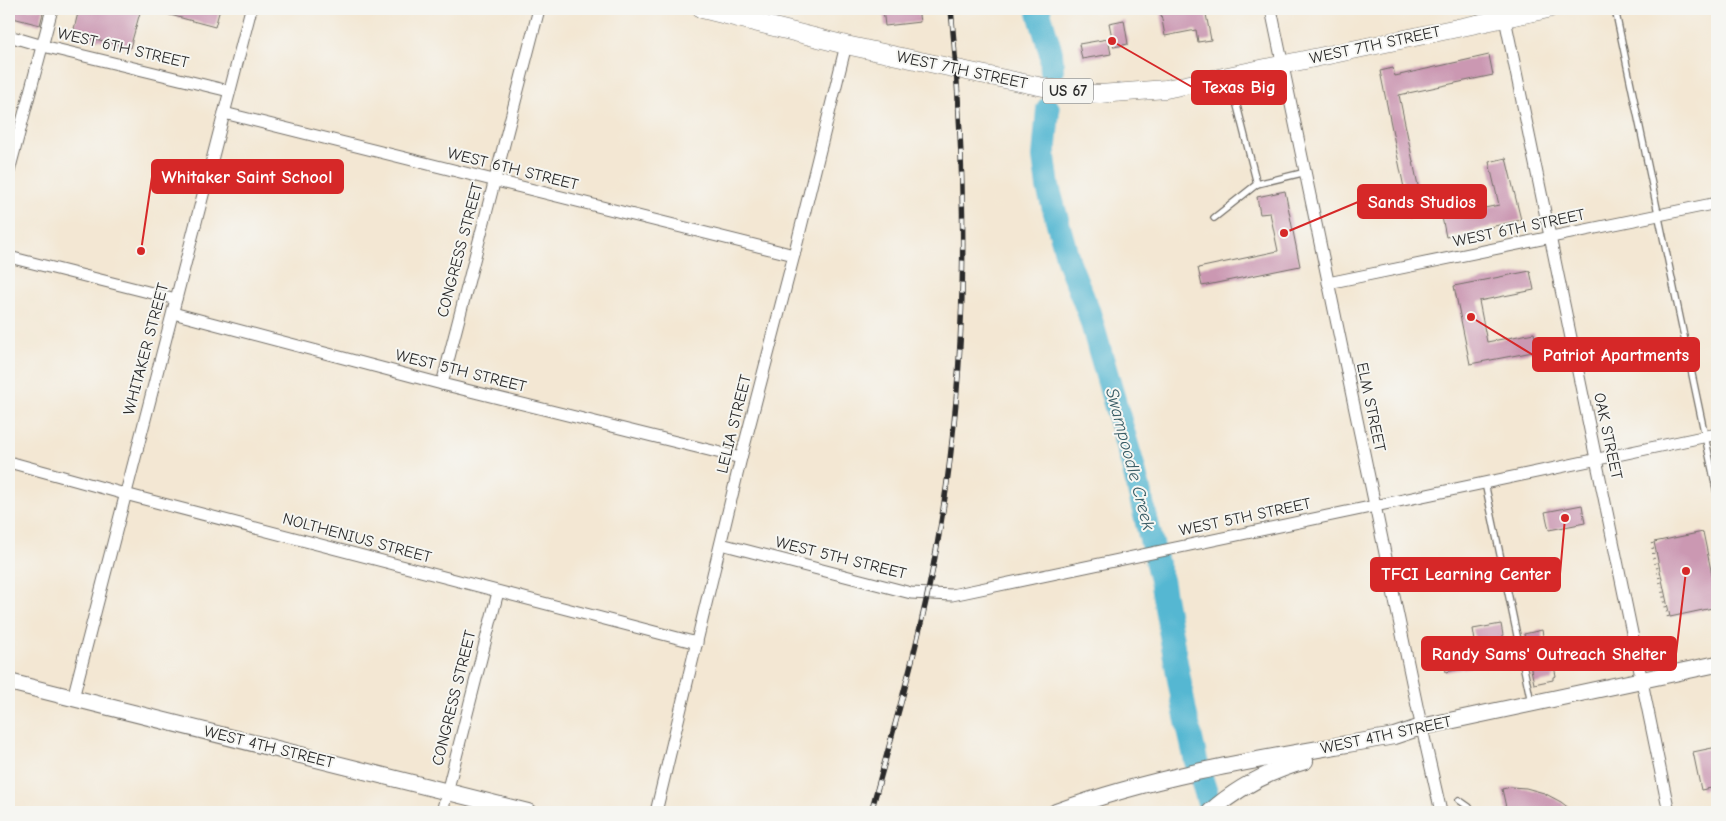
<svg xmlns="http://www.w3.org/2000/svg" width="1726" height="821" font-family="'Comic Neue',sans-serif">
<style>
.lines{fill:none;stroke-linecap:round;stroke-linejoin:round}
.river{stroke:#54b7d2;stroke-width:24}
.building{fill:#cb98b2}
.service-casing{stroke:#716d66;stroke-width:8}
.minor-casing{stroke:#716d66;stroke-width:13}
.secondary-casing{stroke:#716d66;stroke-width:18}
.primary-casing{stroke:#716d66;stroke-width:19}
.path{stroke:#716d66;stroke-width:2.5;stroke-dasharray:1 4;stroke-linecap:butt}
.service{stroke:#fff;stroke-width:5.5}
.minor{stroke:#fff;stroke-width:11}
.secondary{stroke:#fff;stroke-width:16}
.primary{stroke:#fff;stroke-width:18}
.rail-casing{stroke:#2b2b2b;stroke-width:5.5}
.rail{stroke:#f6f6f2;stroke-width:4;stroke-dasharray:11;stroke-linecap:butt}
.labels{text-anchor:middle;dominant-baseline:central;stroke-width:4;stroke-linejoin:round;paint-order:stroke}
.shield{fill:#f6f6f2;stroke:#686867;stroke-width:1}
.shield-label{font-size:15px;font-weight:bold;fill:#2b2b2b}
.street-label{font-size:16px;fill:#2b2b2b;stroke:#f6f6f2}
.water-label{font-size:18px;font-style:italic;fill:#395c65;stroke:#f6f6f2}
.leader{fill:none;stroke:#d62828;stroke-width:2}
.callout-dot{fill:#d62828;stroke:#f6f6f2;stroke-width:2}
.callout{fill:#d62828;stroke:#d62828;stroke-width:2}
.callout-label{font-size:18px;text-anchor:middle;font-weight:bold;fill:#fff}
</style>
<rect width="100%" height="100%" fill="#f6f6f2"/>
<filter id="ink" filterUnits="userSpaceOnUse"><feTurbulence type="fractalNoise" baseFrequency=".02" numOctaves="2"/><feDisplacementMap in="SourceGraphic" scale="10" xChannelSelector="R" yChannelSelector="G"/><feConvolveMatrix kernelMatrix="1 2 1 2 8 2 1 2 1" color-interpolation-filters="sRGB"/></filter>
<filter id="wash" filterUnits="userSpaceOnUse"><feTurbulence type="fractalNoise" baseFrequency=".0096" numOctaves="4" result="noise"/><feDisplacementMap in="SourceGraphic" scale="20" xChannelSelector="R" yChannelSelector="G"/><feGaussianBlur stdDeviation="1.12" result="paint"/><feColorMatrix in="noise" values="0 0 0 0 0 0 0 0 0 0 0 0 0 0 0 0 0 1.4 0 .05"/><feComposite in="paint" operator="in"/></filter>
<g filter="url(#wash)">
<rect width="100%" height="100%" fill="#f3e7d3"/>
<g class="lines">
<g class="river">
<path d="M 1038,9 L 1051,53 L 1052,71"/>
<path d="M 1048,109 L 1044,157 L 1048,187 L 1069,263 L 1089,313 L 1133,466 L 1161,580 L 1185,712 L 1196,761 L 1212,812"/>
</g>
</g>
<g id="blocks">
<g class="building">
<path d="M 9,9 L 44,9 L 40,25 L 9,17 Z"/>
<path d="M 79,9 L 141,9 L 130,48 L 73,33 Z"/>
<path d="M 160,9 L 220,9 L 215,27 L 159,12 Z"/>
<path d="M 883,9 L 918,9 L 920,22 L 885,26 Z"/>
<path d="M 1160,9 L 1205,9 L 1211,40 L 1198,42 L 1196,30 L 1165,36 Z"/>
<path d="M 1124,20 L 1128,44 L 1114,47 L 1109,23 Z"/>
<path d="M 1108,39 L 1111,54 L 1082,59 L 1079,44 Z"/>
<path d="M 1489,55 L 1493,75 L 1399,95 L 1424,214 L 1410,217 L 1380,71 L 1393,68 L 1395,76 Z"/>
<path d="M 1506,158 L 1521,220 L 1446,237 L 1442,217 L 1499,205 L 1489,162 Z"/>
<path d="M 1285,191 L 1300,266 L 1202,286 L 1198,268 L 1278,251 L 1270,213 L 1260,214 L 1257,197 Z"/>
<path d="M 1530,271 L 1534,290 L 1479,301 L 1487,342 L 1534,333 L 1538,351 L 1470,364 L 1454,286 Z"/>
<path d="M 1582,505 L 1585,523 L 1549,530 L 1545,512 Z"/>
<path d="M 1703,532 L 1717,599 L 1717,607 L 1670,617 L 1654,542 Z"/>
<path d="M 1501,624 L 1507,658 L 1495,660 L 1496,662 L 1446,672 L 1441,648 L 1475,641 L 1473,629 Z"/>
<path d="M 1542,630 L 1546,652 L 1551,651 L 1556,676 L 1553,677 L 1553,680 L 1534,684 L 1524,634 Z"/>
<path d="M 1717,747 L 1717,787 L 1701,790 L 1693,752 Z"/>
<path d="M 1511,787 L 1526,788 L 1544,793 L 1561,802 L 1574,812 L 1507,812 L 1502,789 Z"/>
</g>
</g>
</g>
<g filter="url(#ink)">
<use href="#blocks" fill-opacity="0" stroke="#716d66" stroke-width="1"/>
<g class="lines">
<defs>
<g id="service">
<path d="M 1615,9 L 1717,493"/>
<path d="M 1230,78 L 1257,184 L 1306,172"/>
<path d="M 1214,218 L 1257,184"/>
<path d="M 1485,483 L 1531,702"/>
<path d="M 1459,800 L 1469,807 L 1472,812"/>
</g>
<g id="minor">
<path d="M 1271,9 L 1417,706 L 1441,812"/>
<path d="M 1503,9 L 1669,812"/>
<path d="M 9,36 L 43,46 L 229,91"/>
<path d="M 224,113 L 794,255"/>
<path d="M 9,171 L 52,9"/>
<path d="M 9,257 L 176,299"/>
<path d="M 1328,283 L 1717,203"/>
<path d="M 173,313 L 442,384 L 741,458"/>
<path d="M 442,384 L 539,9"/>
<path d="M 9,462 L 125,494 L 697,643"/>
<path d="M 721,544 L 911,593 L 952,595 L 1717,434"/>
<path d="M 73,698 L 251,9"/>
<path d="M 442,812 L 498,592"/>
<path d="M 656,812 L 741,458 L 794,255 L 846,45"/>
</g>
<g id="secondary">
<path d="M 9,682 L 528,812"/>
<path d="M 1056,812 C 1164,772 1280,756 1394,736 L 1421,727 L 1717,664"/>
<path d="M 1210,812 C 1238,787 1270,771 1305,761"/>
</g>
<path id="primary" d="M 702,9 L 846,45 L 976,73 L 1048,88 L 1077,93 L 1100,94 L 1166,89 L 1548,9"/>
</defs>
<use href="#service" class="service-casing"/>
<use href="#minor" class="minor-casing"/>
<use href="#secondary" class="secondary-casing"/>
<use href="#primary" class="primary-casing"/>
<path class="path" d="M 1652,543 L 1654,560 L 1657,567 L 1668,617"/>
<use href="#service" class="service"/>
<use href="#minor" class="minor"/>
<use href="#secondary" class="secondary"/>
<use href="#primary" class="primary"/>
<defs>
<path id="rail" d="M 871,812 C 895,724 921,636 937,546 C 969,368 968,188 951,9"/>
</defs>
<use href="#rail" class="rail-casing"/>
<use href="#rail" class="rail"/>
</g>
</g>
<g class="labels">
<rect class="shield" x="1043" y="78.5" width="50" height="25" rx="4"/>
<g class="shield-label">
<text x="1068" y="91">US 67</text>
</g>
<g class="street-label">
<text transform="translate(1375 45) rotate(-12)">WEST 7TH STREET</text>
<text transform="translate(123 48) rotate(13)">WEST 6TH STREET</text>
<text transform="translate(962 70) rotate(12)">WEST 7TH STREET</text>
<text transform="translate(513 169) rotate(14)">WEST 6TH STREET</text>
<text transform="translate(1519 228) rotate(-12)">WEST 6TH STREET</text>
<text transform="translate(460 250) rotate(-75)">CONGRESS STREET</text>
<text transform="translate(146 349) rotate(-75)">WHITAKER STREET</text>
<text transform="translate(461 371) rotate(14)">WEST 5TH STREET</text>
<text transform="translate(1371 407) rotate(78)">ELM STREET</text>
<text transform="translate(734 424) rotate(-76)">LELIA STREET</text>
<text transform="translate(1608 436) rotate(78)">OAK STREET</text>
<text transform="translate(1245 517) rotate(-12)">WEST 5TH STREET</text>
<text transform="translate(357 538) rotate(15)">NOLTHENIUS STREET</text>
<text transform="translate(841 558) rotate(14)">WEST 5TH STREET</text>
<text transform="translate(454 698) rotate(-76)">CONGRESS STREET</text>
<text transform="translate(1386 735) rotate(-12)">WEST 4TH STREET</text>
<text transform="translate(269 747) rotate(14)">WEST 4TH STREET</text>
</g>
<g class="water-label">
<text transform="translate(1130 459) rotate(75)">Swampoodle Creek</text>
</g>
</g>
<path class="leader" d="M1112 41L1192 87M141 251L152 177M1284 233L1358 202M1471 317L1533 355M1565 518L1560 574M1686 571L1676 654"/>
<g class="callout-dot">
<circle cx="1112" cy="41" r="5"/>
<circle cx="141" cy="251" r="5"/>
<circle cx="1284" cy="233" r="5"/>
<circle cx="1471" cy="317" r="5"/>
<circle cx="1565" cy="518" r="5"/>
<circle cx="1686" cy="571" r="5"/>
</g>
<g class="callout">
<rect x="1192" y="71" width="94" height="33" rx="5"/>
<rect x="152" y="160" width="191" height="33" rx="5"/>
<rect x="1358" y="185" width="128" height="33" rx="5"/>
<rect x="1533" y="338" width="166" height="33" rx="5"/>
<rect x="1371" y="558" width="189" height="33" rx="5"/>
<rect x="1422" y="637" width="254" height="33" rx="5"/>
</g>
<g class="callout-label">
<text x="1239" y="93">Texas Big</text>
<text x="247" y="183">Whitaker Saint School</text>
<text x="1422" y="208">Sands Studios</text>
<text x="1616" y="361">Patriot Apartments</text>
<text x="1466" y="580">TFCI Learning Center</text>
<text x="1549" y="660">Randy Sams' Outreach Shelter</text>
</g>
<rect width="1726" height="821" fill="none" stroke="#f6f6f2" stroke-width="30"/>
</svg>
